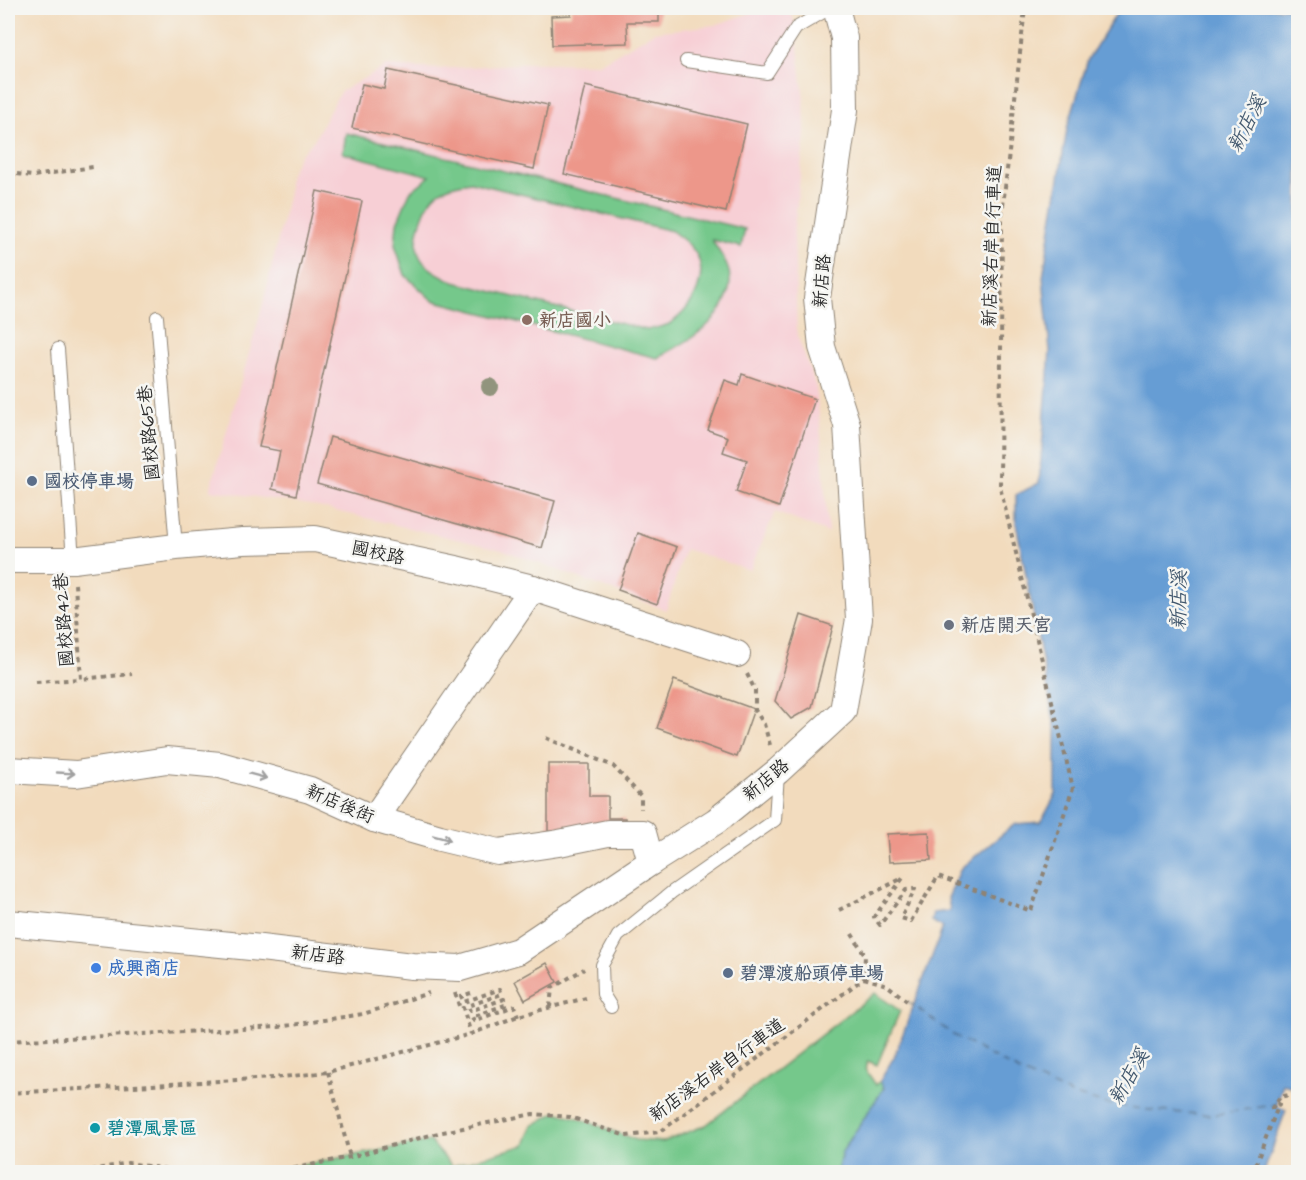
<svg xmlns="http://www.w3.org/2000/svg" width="1306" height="1180" font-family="'Architects Daughter','LXGW WenKai TC',sans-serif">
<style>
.built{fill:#f7cfd5}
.green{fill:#75c88b;stroke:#507a5b;stroke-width:1.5;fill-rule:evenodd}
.water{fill:#669dd4;stroke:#486480;stroke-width:1.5}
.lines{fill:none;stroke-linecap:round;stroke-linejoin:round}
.ferry{stroke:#43596f;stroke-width:1.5;stroke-dasharray:8 6;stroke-linecap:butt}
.building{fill:#ed978a}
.service-casing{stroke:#8e8374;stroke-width:14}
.minor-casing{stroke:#8e8374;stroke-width:28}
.path{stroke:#8e8374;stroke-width:4;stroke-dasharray:4.5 4.5;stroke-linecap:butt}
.service{stroke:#fff;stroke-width:12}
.minor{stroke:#fff;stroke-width:26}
.tree{fill:#91947d}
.oneway{stroke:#a0a0a0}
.education-dot{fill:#8d6e63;stroke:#f6f6f2;stroke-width:2}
.service-dot{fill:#5c6f8a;stroke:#f6f6f2;stroke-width:2}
.worship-dot{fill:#6b7280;stroke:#f6f6f2;stroke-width:2}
.shop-dot{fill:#3f7fe0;stroke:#f6f6f2;stroke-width:2}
.culture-dot{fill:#0f9aa8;stroke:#f6f6f2;stroke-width:2}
.labels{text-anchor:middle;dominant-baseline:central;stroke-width:5;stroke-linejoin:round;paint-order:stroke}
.street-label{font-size:18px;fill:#2b2b2b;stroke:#f6f6f2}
.education-label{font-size:18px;font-weight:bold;fill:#785e54;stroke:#f6f6f2;text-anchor:start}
.service-label{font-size:18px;font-weight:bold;fill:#4e5e75;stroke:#f6f6f2;text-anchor:start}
.worship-label{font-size:18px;font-weight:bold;fill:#5b616d;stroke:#f6f6f2;text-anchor:start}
.shop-label{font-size:18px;font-weight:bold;fill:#366cbe;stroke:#f6f6f2;text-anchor:start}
.culture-label{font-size:18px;font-weight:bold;fill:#0d838f;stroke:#f6f6f2;text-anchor:start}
.water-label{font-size:20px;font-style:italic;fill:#43596f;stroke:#f6f6f2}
</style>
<rect width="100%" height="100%" fill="#f6f6f2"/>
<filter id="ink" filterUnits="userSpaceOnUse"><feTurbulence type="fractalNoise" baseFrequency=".0167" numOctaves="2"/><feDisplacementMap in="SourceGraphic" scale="12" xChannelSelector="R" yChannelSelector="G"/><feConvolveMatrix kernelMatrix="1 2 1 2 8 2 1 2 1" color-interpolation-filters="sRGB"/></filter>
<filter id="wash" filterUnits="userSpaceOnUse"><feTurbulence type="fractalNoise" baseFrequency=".008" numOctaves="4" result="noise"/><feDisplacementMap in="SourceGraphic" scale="24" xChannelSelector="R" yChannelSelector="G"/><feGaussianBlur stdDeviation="1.35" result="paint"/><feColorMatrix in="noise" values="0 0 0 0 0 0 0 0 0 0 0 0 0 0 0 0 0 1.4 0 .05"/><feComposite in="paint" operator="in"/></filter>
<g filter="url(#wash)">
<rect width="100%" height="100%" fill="#f2dbbd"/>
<path class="built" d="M 765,8 L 791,12 L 796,28 L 804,101 L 805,134 L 794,229 L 797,335 L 816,387 L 820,424 L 828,533 L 775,512 L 750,570 L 685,549 L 666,610 L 503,550 L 310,505 L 210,490 L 263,304 L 289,192 L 289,176 L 299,156 L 314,140 L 340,92 L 386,66 L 437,69 L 536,63 L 599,64 L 654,32 L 715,25 Z"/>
<g class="green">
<path d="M 346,133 L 745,229 L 741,247 L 712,240 C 719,252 729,264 730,278 C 731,318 688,342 657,358 L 432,300 L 405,275 L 395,245 L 397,223 L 410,192 L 430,176 L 343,153 ZM 471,182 L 672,231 C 678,236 686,241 691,247 C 713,271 694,309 669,324 C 663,327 654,328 647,330 L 454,282 C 443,276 426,269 420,257 C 411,240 425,202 439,192 C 449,185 460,184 471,182 Z"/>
<path d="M 875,993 L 900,1011 L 877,1065 L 868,1061 L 865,1069 L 876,1085 L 880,1081 L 884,1088 L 842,1152 L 837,1172 L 264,1172 L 430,1141 L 452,1166 L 525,1145 L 532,1126 L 556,1112 L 578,1118 L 636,1140 L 663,1142 L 706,1125 Z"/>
<path d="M 137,1162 L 173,1163 L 203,1170 L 229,1172 L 86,1172 Z"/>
</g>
<path class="water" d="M 1120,8 L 1298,8 L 1298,964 L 1293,1087 L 1283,1084 L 1276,1106 L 1286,1110 L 1264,1172 L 837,1172 L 842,1152 L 884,1088 L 880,1081 L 895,1055 L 943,927 L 931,921 L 933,913 L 950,911 L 948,898 L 961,868 L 1015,824 L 1041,822 L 1056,794 L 1056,732 L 1016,523 L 1016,495 L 1039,483 L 1050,351 L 1043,277 L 1067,129 L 1088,59 Z"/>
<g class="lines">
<path class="ferry" d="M 907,1001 L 955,1036 L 1022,1073 L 1071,1094 L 1107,1104 L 1157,1111 L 1212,1115 L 1279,1104"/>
</g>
<g id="blocks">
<g class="building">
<path d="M 571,8 L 659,8 L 659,22 L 627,22 L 628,43 L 552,45 L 551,16 L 571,15 Z"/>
<path d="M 388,70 L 548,105 L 534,169 L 352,128 L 362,84 L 384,89 Z"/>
<path d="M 585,86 L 747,124 L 726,212 L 564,174 Z"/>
<path d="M 317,191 L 362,201 L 296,495 L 272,489 L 280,451 L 259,447 Z"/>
<path d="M 742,374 L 815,399 L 779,507 L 736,492 L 747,460 L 723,452 L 728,437 L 708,430 L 725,380 L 739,385 Z"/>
<path d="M 330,437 L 555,501 L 542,548 L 317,484 Z"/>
<path d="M 638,533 L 677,547 L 657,604 L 618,590 Z"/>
<path d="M 801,615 L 833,626 L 812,707 L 791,719 L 775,701 Z"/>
<path d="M 674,680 L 754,709 L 737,757 L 657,728 Z"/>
<path d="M 548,764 L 589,764 L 589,796 L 608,796 L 608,818 L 625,818 L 626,833 L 548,831 Z"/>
<path d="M 929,832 L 931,860 L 889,862 L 887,834 Z"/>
<path d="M 547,963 L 557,982 L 525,1000 L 515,981 Z"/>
</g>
</g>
</g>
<g filter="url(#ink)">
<use href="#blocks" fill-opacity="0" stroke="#8e8374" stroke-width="1.5"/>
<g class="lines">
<defs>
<g id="service">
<path d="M 686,61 L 767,73 L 796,28 L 830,8"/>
<path d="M 157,317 L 176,547"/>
<path d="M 58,349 L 73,560"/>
<path d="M 611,1007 L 603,994 L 602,965 L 618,936 L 672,892 L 775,820 L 778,773"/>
</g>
<g id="minor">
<path d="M 8,560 L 73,560 L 176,547 L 243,541 L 315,539 L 456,569 L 533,588 L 737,654"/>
<path d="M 8,770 L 76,774 L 167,760 L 220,765 L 310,790 L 374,819 L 440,838 L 498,852 L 559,843 L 608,833 L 643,833 L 651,862"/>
<path d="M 374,819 L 533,588"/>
<path d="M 8,923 L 261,948 L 412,966 L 460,968 L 518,951 L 651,862 L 716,821 L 778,771 L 843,711 L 859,619 L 847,425 L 822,347 L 817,298 L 845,110 L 844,38 L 836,8"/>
</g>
</defs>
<use href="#service" class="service-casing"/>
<use href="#minor" class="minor-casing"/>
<g class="path">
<path d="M 8,173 L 33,176 L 93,167"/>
<path d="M 75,584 L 81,679 L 132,674"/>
<path d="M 747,674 L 755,690 L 755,710 L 764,724 L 770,745"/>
<path d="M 36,682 L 81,679"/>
<path d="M 546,738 L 613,766 L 641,796 L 641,809"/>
<path d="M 839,910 L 903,878 L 874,917 L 880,925 L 906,890 L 915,889 L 901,918 L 911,921 L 938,876 L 1031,911 L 1073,788 L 1000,487 L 1002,215 L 1025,8"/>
<path d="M 864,978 L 887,985 L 907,1001"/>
<path d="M 455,993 L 460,1009 L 463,1008 L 471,1034"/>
<path d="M 471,993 L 461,996 L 464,1002 L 500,989 L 502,994 L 468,1006 L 470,1011 L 504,999 L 505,1005 L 472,1017 L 474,1021 L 514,1006 L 518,1016"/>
<path d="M 550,1007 L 552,988 L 584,969"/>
<path d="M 8,1041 L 279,1027 L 363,1014 L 429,993"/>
<path d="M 328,1072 L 350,1157"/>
<path d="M 8,1093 L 274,1078 L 328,1072 L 471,1034 L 518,1016 L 586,998"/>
<path d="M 82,1172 L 128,1163 L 186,1172"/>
<path d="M 276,1172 L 350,1157 L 438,1133 L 533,1114 L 570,1117 L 626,1136 L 660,1132 L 864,978 L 865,955 L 850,931"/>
<path d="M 1255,1172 L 1253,1171 L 1279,1104 L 1272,1108 L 1280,1097 L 1298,1093"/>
</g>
<use href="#service" class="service"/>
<use href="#minor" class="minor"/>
</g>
<circle class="tree" cx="490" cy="387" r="9"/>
<defs><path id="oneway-shaft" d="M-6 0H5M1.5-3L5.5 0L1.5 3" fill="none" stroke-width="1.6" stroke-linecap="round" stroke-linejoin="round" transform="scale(1.5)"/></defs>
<g class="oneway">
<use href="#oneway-shaft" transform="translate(66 773) rotate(3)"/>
<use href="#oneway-shaft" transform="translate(258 776) rotate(15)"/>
<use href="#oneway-shaft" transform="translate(442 838) rotate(15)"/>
</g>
</g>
<circle class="education-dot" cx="527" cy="320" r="6"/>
<g class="service-dot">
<circle cx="32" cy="481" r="6"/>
<circle cx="728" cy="973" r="6"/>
</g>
<circle class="worship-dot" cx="949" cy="625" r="6"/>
<circle class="shop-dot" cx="96" cy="968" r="6"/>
<circle class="culture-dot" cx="95" cy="1128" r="6"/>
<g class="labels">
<g class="street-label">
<text transform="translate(992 246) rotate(-88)">新店溪右岸自行車道</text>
<text transform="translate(822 281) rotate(-85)">新店路</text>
<text transform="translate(149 433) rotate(-95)">國校路65巷</text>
<text transform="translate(378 553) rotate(12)">國校路</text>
<text transform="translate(64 620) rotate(-94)">國校路42巷</text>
<text transform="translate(766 780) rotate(-40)">新店路</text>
<text transform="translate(340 804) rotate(23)">新店後街</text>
<text transform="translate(318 955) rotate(7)">新店路</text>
<text transform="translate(717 1070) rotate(-36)">新店溪右岸自行車道</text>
</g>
<g class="education-label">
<text x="539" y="320">新店國小</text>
</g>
<g class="service-label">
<text x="44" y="481">國校停車場</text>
<text x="740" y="973">碧潭渡船頭停車場</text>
</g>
<g class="worship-label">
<text x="961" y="625">新店開天宮</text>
</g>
<g class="shop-label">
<text x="108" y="968">成興商店</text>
</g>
<g class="culture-label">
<text x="107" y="1128">碧潭風景區</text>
</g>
<g class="water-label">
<text transform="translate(1247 124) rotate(-63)">新店溪</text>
<text transform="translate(1179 600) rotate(-89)">新店溪</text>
<text transform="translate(1129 1077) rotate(-60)">新店溪</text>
</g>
</g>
<rect width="1306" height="1180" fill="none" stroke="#f6f6f2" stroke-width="30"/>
</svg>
